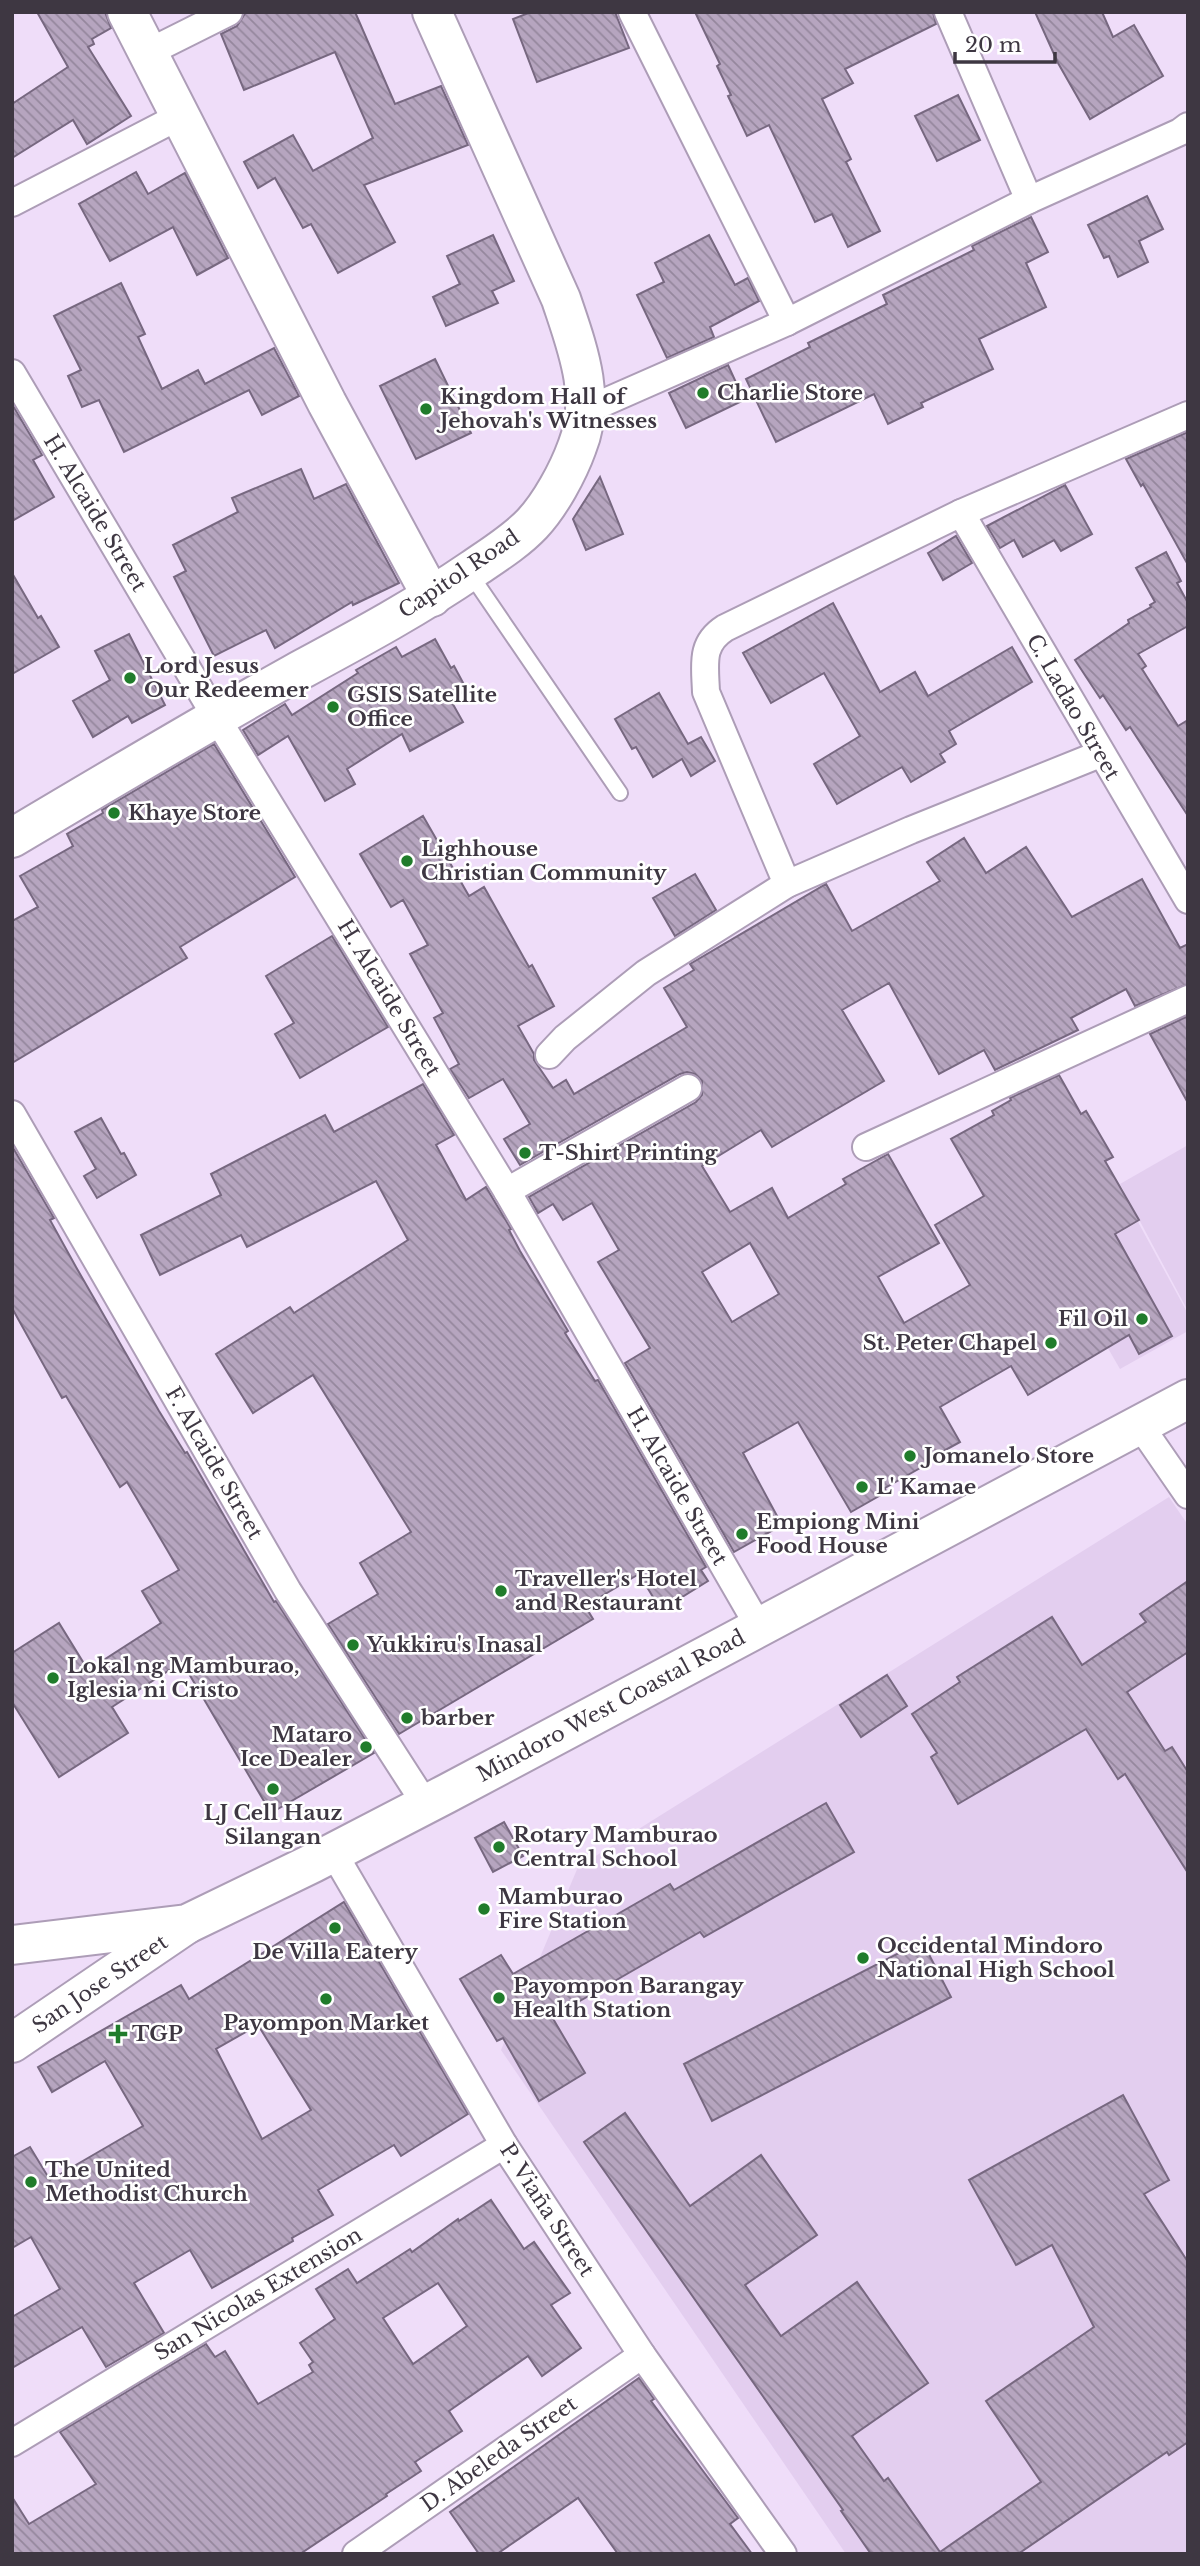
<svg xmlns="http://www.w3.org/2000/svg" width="1200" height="2566" font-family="'Libre Baskerville',serif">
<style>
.built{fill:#e3ceef}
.building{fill:url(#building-back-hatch);stroke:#776880;stroke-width:2;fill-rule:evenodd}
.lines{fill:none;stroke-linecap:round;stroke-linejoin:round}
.lane-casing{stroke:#ad9db7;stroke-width:18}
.street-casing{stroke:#ad9db7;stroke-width:30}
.secondary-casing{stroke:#ad9db7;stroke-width:42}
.primary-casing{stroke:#ad9db7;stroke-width:42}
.lane{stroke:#fff;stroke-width:14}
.street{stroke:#fff;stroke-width:26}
.secondary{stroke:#fff;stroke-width:38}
.primary{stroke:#fff;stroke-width:38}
.poi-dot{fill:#207c2b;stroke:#fff;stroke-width:2.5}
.labels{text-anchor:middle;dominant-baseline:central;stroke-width:5;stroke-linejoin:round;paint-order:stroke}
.poi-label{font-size:21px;font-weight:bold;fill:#3e3742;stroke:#fff;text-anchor:start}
.street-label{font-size:21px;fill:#3e3742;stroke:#fff}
</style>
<defs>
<pattern id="building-back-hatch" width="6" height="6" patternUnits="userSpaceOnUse" patternTransform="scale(1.75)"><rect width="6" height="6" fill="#b6a5bf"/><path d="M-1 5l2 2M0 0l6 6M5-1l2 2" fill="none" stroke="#95879d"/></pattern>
</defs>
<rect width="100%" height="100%" fill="#efddf9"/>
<g class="built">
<path d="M 1188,1145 L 1188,1311 L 1120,1184 Z"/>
<path d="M 1138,1222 L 1188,1314 L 1188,1331 L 1120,1369 L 1061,1267 Z"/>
<path d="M 1169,1497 L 1188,1525 L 1188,2554 L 846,2554 L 501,2050 L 578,1867 Z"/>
</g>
<g class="building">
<path d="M 37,12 L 105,12 L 111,28 L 92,39 L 94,44 L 88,47 L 131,116 L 87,144 L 73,120 L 12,158 L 12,104 L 68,67 Z"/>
<path d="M 355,12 L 395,104 L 441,86 L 468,145 L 364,185 L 395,242 L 338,273 L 311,224 L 303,228 L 275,178 L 258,188 L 244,162 L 293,135 L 313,171 L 373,138 L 335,52 L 244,90 L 221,34 L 237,26 L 246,12 Z"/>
<path d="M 531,12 L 615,12 L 629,48 L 537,82 L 513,19 Z"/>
<path d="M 695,12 L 933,12 L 936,24 L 845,69 L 853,83 L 822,99 L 851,159 L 846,162 L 880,231 L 848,247 L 832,214 L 815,222 L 769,125 L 747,136 L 728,96 L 731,95 L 717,66 L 720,64 Z"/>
<path d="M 1035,12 L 1102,12 L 1113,37 L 1134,25 L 1163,76 L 1090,119 L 1058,63 Z"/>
<path d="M 958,95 L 980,140 L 937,161 L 915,116 Z"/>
<path d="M 136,172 L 148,194 L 185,173 L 228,258 L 197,275 L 173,227 L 110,261 L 79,204 Z"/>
<path d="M 1147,196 L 1163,229 L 1139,241 L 1148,262 L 1118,277 L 1109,256 L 1104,258 L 1088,225 Z"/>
<path d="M 1031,217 L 1048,252 L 1026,263 L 1046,307 L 979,339 L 993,369 L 921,403 L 923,407 L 888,424 L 874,394 L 776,442 L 746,379 L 810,347 L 808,343 L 887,304 L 883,295 L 974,250 L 972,246 Z"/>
<path d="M 493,235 L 514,281 L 492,291 L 498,303 L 446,326 L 433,297 L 460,284 L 447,256 Z"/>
<path d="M 709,235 L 735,285 L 748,278 L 759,301 L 710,327 L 714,337 L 667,358 L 637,295 L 664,282 L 655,263 Z"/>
<path d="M 121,283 L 145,334 L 138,337 L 162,389 L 198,370 L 205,384 L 274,348 L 299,396 L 262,415 L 249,390 L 124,452 L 99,400 L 82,407 L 68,376 L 81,370 L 54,316 Z"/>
<path d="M 435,359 L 471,433 L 416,459 L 380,386 Z"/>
<path d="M 728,365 L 744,400 L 686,428 L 669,393 Z"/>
<path d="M 12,404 L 42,455 L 33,460 L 54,497 L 12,521 Z"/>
<path d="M 1188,432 L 1188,565 L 1143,484 L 1141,486 L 1126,459 Z"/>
<path d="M 301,469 L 314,499 L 346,484 L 399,583 L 353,605 L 352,602 L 275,648 L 266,630 L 214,656 L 174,577 L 186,571 L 173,545 L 238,512 L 232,498 Z"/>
<path d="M 600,477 L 623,534 L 586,550 L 573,519 Z"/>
<path d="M 1065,485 L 1092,534 L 1061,551 L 1054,540 L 1023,557 L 1014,540 L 1000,548 L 987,526 Z"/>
<path d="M 956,536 L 972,563 L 943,580 L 928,553 Z"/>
<path d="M 1166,552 L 1181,581 L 1177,583 L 1188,603 L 1188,626 L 1138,654 L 1146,666 L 1142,669 L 1178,726 L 1188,720 L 1188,816 L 1130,727 L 1126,730 L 1103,695 L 1100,698 L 1075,660 L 1129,623 L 1128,620 L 1151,607 L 1150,605 L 1155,602 L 1136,568 Z"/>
<path d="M 12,573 L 38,618 L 41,616 L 59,647 L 12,674 Z"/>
<path d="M 833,603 L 880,692 L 915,672 L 928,696 L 1012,647 L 1032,682 L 949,731 L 956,744 L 940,754 L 945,762 L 911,782 L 902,767 L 837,804 L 814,764 L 860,736 L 824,673 L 771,703 L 743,653 Z"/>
<path d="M 129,634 L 165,705 L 132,723 L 128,716 L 93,737 L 73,701 L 110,680 L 95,651 Z"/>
<path d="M 435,639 L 451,668 L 454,666 L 467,690 L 450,699 L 463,722 L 410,751 L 402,734 L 347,769 L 355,784 L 325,801 L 288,736 L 258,755 L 243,730 L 285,704 L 292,715 L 358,673 L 356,670 L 396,647 L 402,657 Z"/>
<path d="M 659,693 L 688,744 L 701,737 L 715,761 L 691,776 L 682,759 L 653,777 L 636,747 L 632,749 L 615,719 Z"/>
<path d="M 214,744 L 295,877 L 180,947 L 187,958 L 12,1063 L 12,921 L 38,907 L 20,876 L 73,846 L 67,834 L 103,813 L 102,810 Z"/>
<path d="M 423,816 L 469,896 L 484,887 L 529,967 L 532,965 L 554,1006 L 518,1026 L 534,1054 L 534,1060 L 553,1088 L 566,1080 L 574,1094 L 687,1027 L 664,988 L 694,970 L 690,964 L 826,884 L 852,931 L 940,881 L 927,862 L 964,838 L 986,873 L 1026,847 L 1072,917 L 1142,879 L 1180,948 L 1188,944 L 1188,984 L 1135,1006 L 1126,989 L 1071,1018 L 1078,1030 L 995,1070 L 984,1050 L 939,1074 L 889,983 L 842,1010 L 884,1081 L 772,1147 L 761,1130 L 702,1166 L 730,1212 L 772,1188 L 788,1218 L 846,1184 L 843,1179 L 888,1154 L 939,1243 L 878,1277 L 904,1323 L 970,1285 L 935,1225 L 984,1196 L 951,1139 L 994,1115 L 992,1111 L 1011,1100 L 1010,1098 L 1059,1075 L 1081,1114 L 1086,1111 L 1113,1157 L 1105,1161 L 1139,1220 L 1115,1234 L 1172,1336 L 1139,1354 L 1129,1335 L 1028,1395 L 1011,1366 L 940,1407 L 960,1442 L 927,1460 L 929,1463 L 885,1488 L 886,1492 L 851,1512 L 798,1422 L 743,1453 L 782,1525 L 734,1552 L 625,1363 L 650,1348 L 598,1262 L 619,1250 L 592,1203 L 563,1220 L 553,1204 L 538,1213 L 529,1197 L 696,1102 L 702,1095 L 702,1081 L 695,1074 L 687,1072 L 680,1074 L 520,1165 L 504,1139 L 530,1124 L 503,1079 L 469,1098 L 450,1069 L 459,1064 L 434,1018 L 443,1013 L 410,954 L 428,945 L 403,900 L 391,907 L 360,854 ZM 750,1243 L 779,1294 L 732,1322 L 702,1272 Z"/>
<path d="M 695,874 L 716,910 L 675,936 L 653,898 Z"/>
<path d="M 332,936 L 388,1027 L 300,1078 L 275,1034 L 294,1023 L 266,976 Z"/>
<path d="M 1188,1016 L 1188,1103 L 1150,1034 Z"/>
<path d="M 423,1084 L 454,1135 L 436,1145 L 466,1200 L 486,1187 L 511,1229 L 509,1230 L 520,1251 L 568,1331 L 565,1333 L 595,1381 L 598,1380 L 706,1567 L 701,1570 L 708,1581 L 661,1610 L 639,1574 L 585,1606 L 593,1619 L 399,1734 L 328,1624 L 378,1594 L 360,1563 L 411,1532 L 313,1375 L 253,1413 L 216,1354 L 290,1307 L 294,1313 L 408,1240 L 376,1181 L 247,1247 L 241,1235 L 160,1275 L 141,1235 L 221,1195 L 211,1174 L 325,1115 L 334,1132 Z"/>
<path d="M 101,1118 L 121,1154 L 124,1153 L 136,1175 L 97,1198 L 84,1176 L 96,1169 L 75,1132 Z"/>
<path d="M 12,1146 L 54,1218 L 50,1220 L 76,1267 L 159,1411 L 185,1453 L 187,1452 L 274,1602 L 276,1601 L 374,1753 L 271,1813 L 182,1662 L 112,1707 L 128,1733 L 59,1777 L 12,1702 L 12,1653 L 59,1623 L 88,1670 L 161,1623 L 142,1591 L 179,1570 L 127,1482 L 120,1487 L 66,1396 L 62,1398 L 12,1308 Z"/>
<path d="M 1188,1581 L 1188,1652 L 1127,1692 L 1165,1751 L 1172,1747 L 1188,1772 L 1188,1873 L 1125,1774 L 1118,1779 L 1086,1729 L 958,1804 L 931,1757 L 937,1753 L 912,1714 L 960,1682 L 957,1677 L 1052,1617 L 1082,1665 L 1146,1622 L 1140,1614 Z"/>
<path d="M 887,1675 L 907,1706 L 861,1737 L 840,1705 Z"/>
<path d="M 826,1803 L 854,1852 L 704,1937 L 700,1932 L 552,2017 L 585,2073 L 539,2101 L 503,2038 L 497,2041 L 460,1979 L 501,1955 L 513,1974 L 670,1884 L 674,1890 Z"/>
<path d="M 504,1822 L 523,1856 L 493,1872 L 475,1838 Z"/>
<path d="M 344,1902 L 468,2114 L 401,2156 L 394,2145 L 318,2190 L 333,2215 L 292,2238 L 293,2241 L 212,2288 L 190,2250 L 134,2283 L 164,2333 L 106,2367 L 82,2327 L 12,2368 L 12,2317 L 60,2289 L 31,2237 L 12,2248 L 12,2157 L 30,2147 L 50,2180 L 143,2126 L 105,2061 L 52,2092 L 38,2067 L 181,1985 L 189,1999 ZM 258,2025 L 311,2110 L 262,2139 L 216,2049 Z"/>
<path d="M 922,1941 L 951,1997 L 712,2121 L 684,2064 Z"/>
<path d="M 1123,2095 L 1169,2180 L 1144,2194 L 1188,2262 L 1188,2442 L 1169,2455 L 1167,2452 L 1018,2554 L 871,2554 L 841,2511 L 843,2510 L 584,2142 L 625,2113 L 690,2206 L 761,2155 L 817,2235 L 745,2285 L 781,2336 L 857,2282 L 928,2383 L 852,2436 L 884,2481 L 888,2478 L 940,2552 L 1041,2482 L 986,2401 L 1094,2327 L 1052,2245 L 1016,2265 L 969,2180 Z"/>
<path d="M 491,2200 L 524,2249 L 534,2242 L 570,2293 L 551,2305 L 581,2348 L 542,2376 L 528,2356 L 449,2411 L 462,2431 L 415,2462 L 421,2471 L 386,2494 L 387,2496 L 300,2554 L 12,2554 L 12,2497 L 29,2524 L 96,2484 L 60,2432 L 206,2344 L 215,2357 L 225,2351 L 258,2404 L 313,2372 L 309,2365 L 313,2362 L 300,2343 L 335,2319 L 316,2289 L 348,2269 L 357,2283 L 410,2249 L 412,2252 L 458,2219 L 459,2221 ZM 438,2283 L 467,2326 L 413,2364 L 383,2318 Z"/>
<path d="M 639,2378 L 654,2399 L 651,2401 L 738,2518 L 730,2524 L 752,2554 L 618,2554 L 578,2498 L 497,2554 L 479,2554 L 450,2512 Z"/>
</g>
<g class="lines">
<defs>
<path id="lane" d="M 469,572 L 620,793"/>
<g id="street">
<path d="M 632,12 L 787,322"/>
<path d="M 948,12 L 1029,200"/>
<path d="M 147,53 L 229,12"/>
<path d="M 12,203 L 180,116"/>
<path d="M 12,373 L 216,717 L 507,1191 L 759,1627"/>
<path d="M 587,410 L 787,322 L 1029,200 L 1180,132 L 1188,126"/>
<path d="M 961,513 L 1188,900"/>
<path d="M 787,884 L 706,692 C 705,664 700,644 725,628 L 961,513 L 1188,415"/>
<path d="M 549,1055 L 565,1038 L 646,973 L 787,884 L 911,830 L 1100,754"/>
<path d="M 12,1114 L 288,1591 L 426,1805"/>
<path d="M 866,1147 L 1188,999"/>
<path d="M 507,1191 L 688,1088"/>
<path d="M 1139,1424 L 1188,1495"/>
<path d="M 333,1852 L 504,2145 L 642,2355 L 783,2554"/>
<path d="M 12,2443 L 504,2145"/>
<path d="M 356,2554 L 642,2355"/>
</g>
<g id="secondary">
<path d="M 127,12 L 327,403 L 432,597"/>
<path d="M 12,838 C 106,782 200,726 295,673 C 356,640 416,608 473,569 C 492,556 516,541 532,524 C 550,505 568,472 577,447 C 597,397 577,347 561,299 L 432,12"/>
<path d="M 12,2043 L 187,1924"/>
</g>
<path id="primary" d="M 12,1945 L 187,1924 L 313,1863 L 446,1794 L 1188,1399"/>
</defs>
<use href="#lane" class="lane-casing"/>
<use href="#street" class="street-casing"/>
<use href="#secondary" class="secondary-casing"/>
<use href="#primary" class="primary-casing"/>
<use href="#lane" class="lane"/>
<use href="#street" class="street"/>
<use href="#secondary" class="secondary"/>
<use href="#primary" class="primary"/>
</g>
<g class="poi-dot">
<circle cx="703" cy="393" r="7"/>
<circle cx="426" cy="409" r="7"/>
<circle cx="130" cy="678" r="7"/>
<circle cx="333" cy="707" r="7"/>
<circle cx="114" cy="813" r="7"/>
<circle cx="407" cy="861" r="7"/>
<circle cx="525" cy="1153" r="7"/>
<circle cx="1142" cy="1319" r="7"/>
<circle cx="1051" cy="1343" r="7"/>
<circle cx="910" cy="1456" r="7"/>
<circle cx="862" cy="1487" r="7"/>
<circle cx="742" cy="1534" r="7"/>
<circle cx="501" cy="1591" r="7"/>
<circle cx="353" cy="1645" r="7"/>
<circle cx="53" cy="1678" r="7"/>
<circle cx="407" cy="1718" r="7"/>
<circle cx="366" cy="1747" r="7"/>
<circle cx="273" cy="1789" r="7"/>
<circle cx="499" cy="1847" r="7"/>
<circle cx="484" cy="1909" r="7"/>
<circle cx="335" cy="1928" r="7"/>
<circle cx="863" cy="1958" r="7"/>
<circle cx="499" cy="1998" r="7"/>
<circle cx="326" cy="1999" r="7"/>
<path d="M114.5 2023.5h7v7h7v7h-7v7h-7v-7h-7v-7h7z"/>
<circle cx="31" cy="2182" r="7"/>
</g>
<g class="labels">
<g class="poi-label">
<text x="717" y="393">Charlie Store</text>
<text x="440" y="397">Kingdom Hall of<tspan x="440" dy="24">Jehovah's Witnesses</tspan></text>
<text x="144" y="666">Lord Jesus<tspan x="144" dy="24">Our Redeemer</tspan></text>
<text x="347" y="695">GSIS Satellite<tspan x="347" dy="24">Office</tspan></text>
<text x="128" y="813">Khaye Store</text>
<text x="421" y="849">Lighhouse<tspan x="421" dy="24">Christian Community</tspan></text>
<text x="539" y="1153">T-Shirt Printing</text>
<text x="1128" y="1319" text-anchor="end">Fil Oil</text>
<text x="1037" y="1343" text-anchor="end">St. Peter Chapel</text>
<text x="924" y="1456">Jomanelo Store</text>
<text x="876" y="1487">L' Kamae</text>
<text x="756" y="1522">Empiong Mini<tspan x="756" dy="24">Food House</tspan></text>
<text x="515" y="1579">Traveller's Hotel<tspan x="515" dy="24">and Restaurant</tspan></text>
<text x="367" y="1645">Yukkiru's Inasal</text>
<text x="67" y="1666">Lokal ng Mamburao,<tspan x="67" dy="24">Iglesia ni Cristo</tspan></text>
<text x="421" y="1718">barber</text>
<text x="352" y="1735" text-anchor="end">Mataro<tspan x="352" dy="24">Ice Dealer</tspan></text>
<text x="273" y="1813" text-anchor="middle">LJ Cell Hauz<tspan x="273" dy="24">Silangan</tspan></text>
<text x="513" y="1835">Rotary Mamburao<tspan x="513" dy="24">Central School</tspan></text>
<text x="498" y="1897">Mamburao<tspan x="498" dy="24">Fire Station</tspan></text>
<text x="877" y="1946">Occidental Mindoro<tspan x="877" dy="24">National High School</tspan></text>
<text x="335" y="1952" text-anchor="middle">De Villa Eatery</text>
<text x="513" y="1986">Payompon Barangay<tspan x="513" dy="24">Health Station</tspan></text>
<text x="326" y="2023" text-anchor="middle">Payompon Market</text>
<text x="132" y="2034">TGP</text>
<text x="45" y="2170">The United<tspan x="45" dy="24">Methodist Church</tspan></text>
</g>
<g class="street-label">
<text transform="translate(95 513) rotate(59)">H. Alcaide Street</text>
<text transform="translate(459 574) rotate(-34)">Capitol Road</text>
<text transform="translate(1073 707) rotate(60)">C. Ladao Street</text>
<text transform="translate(389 998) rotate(59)">H. Alcaide Street</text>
<text transform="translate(214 1463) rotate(60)">F. Alcaide Street</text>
<text transform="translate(677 1486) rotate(60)">H. Alcaide Street</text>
<text transform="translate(611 1706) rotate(-28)">Mindoro West Coastal Road</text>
<text transform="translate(100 1984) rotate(-34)">San Jose Street</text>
<text transform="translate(547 2210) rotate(57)">P. Viaña Street</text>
<text transform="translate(258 2294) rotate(-31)">San Nicolas Extension</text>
<text transform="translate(499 2454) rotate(-35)">D. Abeleda Street</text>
</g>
</g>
<rect width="1200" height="2566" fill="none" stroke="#3e3742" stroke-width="28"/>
<path d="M955 52v10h100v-10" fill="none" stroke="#3e3742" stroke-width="3.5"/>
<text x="965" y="52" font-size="21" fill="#3e3742" stroke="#ffffff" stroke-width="5" paint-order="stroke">20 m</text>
</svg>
